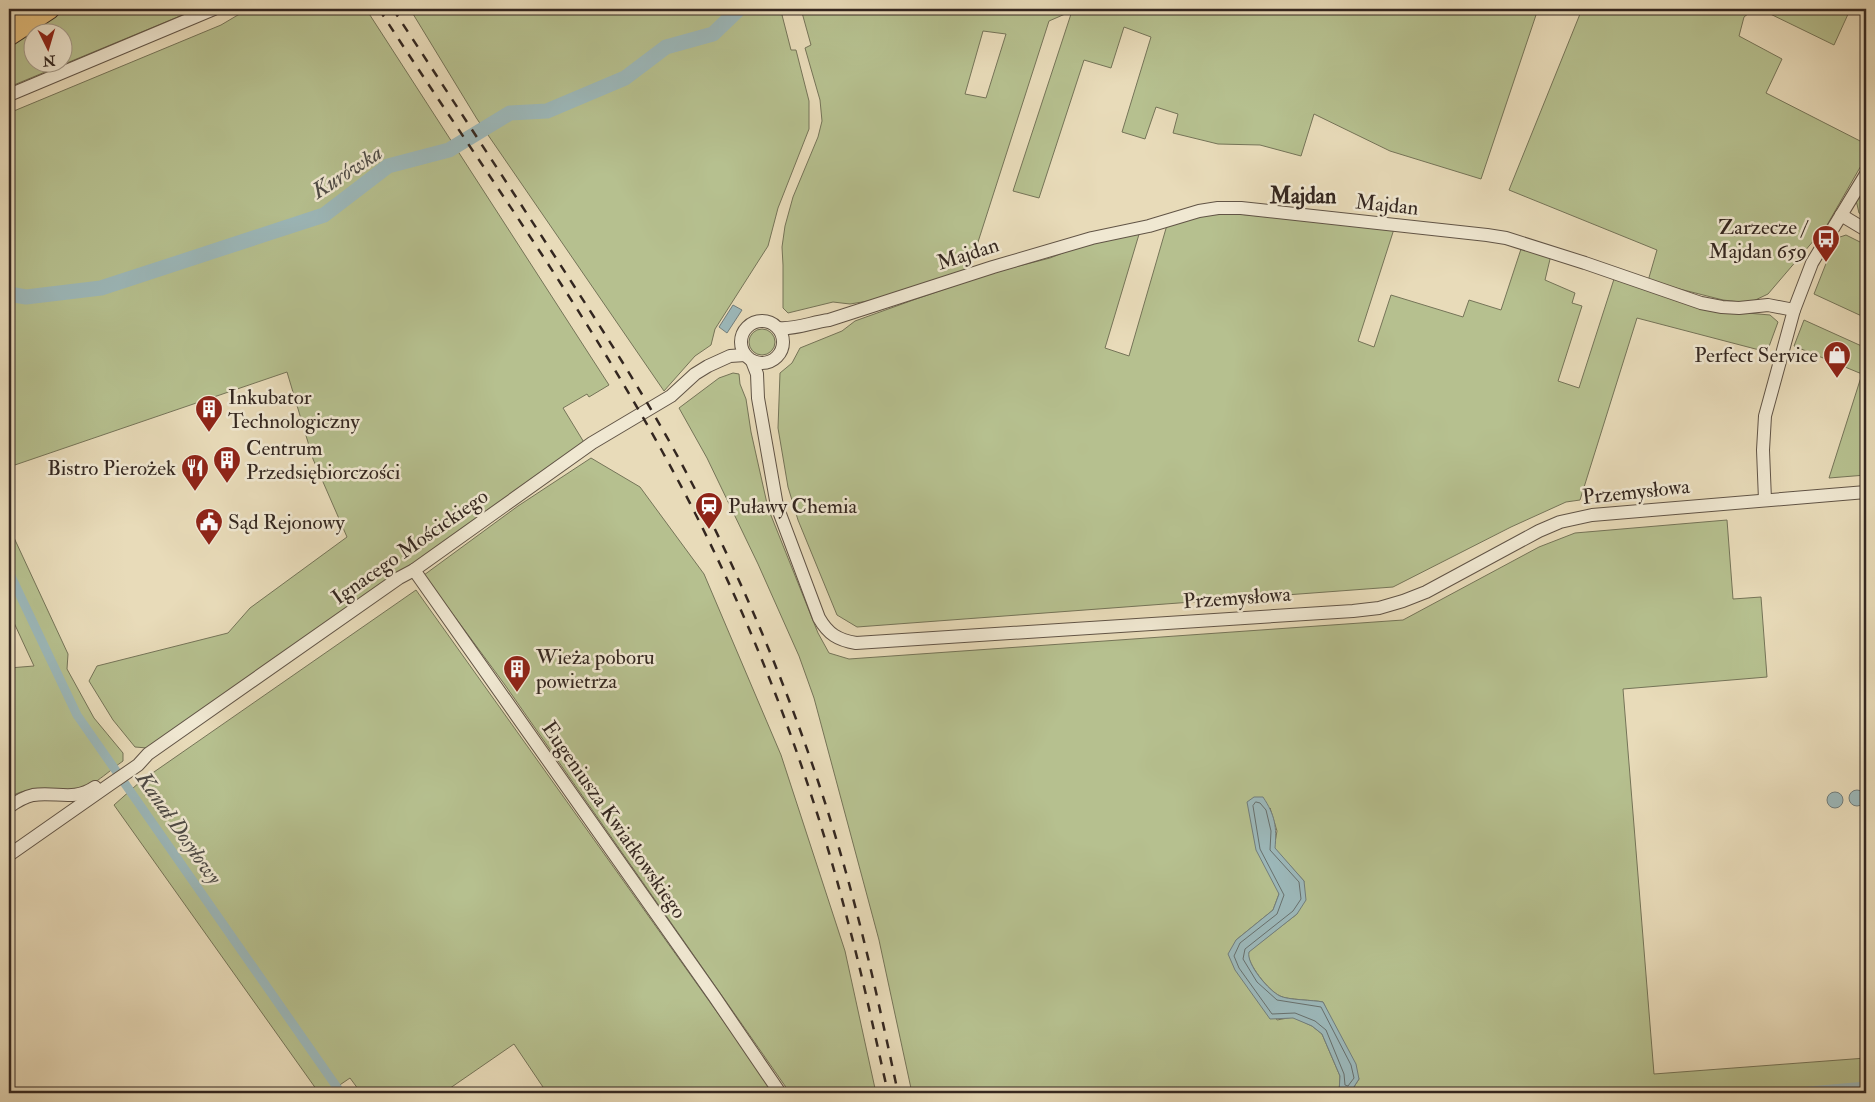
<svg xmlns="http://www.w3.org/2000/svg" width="1875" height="1102" font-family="'IM FELL Double Pica',serif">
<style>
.green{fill:#b6c08f;stroke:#757458;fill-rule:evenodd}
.water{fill:#9cb8ba;stroke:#727e7c}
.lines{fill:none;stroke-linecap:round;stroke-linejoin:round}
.shore{stroke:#68706d;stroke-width:1}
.canal{stroke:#9cb8ba;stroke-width:9}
.river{stroke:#9cb8ba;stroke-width:15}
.minor-casing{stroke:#615446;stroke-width:14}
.highway-casing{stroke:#342720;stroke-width:21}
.minor{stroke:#f0e8d2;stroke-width:12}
.highway{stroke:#e4be7c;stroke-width:19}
.rail{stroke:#342720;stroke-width:2.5;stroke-dasharray:9 9;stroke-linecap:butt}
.labels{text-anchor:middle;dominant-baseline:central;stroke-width:5;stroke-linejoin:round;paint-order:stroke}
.street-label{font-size:21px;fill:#342720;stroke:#f0e8d2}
.poi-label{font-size:21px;fill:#342720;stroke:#f0e8d2;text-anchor:start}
.water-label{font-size:22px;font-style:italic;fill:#4e4b46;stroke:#f0e8d2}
.neighbourhood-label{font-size:22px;font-weight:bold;fill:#342720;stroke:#f0e8d2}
</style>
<rect width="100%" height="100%" fill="#e8dbb9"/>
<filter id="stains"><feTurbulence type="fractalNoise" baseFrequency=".004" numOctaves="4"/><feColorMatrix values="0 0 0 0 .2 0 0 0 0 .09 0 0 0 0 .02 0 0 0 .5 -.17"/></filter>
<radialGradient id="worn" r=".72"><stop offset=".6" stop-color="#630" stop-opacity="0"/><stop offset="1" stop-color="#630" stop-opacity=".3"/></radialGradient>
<g class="green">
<path d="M 66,9 L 197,9 L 9,87 L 9,47 ZM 32,32 L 62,32 L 62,62 L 32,62 Z"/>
<path d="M 248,9 L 366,9 L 609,385 L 589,397 L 587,394 L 563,408 L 585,444 L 566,460 L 147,748 L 135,747 L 113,720 L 89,681 L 97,666 L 228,633 L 250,608 L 347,537 L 313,459 L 287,372 L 9,467 L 9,113 L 221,25 Z"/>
<path d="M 410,9 L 787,9 L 788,12 L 782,15 L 791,50 L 796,50 L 809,101 L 809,129 L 778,208 L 768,246 L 715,329 L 711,345 L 695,356 L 664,391 L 477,119 Z"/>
<path d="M 801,9 L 1538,9 L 1481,179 L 1390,151 L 1314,114 L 1301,156 L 1260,145 L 1218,144 L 1173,133 L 1178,114 L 1156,107 L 1145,139 L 1122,132 L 1151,37 L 1124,27 L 1111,68 L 1084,60 L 1039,198 L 1013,191 L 1072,11 L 1049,21 L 969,270 L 868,301 L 850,304 L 833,302 L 788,313 L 783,308 L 783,265 L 782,247 L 785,226 L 793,197 L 818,137 L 822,121 L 820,100 L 805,48 L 811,45 ZM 983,31 L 1006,34 L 986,98 L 965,94 Z"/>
<path d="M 1567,9 L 1754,9 L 1744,17 L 1739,36 L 1782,59 L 1766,93 L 1866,144 L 1866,157 L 1827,225 L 1768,294 L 1749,303 L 1723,300 L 1648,281 L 1657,250 L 1509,190 L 1580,14 Z"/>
<path d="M 1760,9 L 1842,9 L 1849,12 L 1834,45 Z"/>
<path d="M 1866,182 L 1866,217 L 1859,213 L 1856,200 Z"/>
<path d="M 1217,212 L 1394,229 L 1358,341 L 1374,347 L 1391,295 L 1463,317 L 1469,300 L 1501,310 L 1522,246 L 1551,255 L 1545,280 L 1575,293 L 1572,303 L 1582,306 L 1558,381 L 1579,388 L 1615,276 L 1713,310 L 1770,315 L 1778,322 L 1767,352 L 1637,318 L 1580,500 L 1566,502 L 1511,527 L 1393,587 L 857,627 L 837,615 L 798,520 L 788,487 L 778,428 L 780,373 L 792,363 L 800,348 L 842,331 L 855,321 L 916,299 L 992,273 L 1050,258 L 1083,245 L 1140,231 L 1105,348 L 1129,356 L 1167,225 Z"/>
<path d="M 1846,235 L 1866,245 L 1866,318 L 1814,294 L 1827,261 L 1834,239 Z"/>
<path d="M 1804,320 L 1866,348 L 1866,475 L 1829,478 L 1862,374 L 1794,346 Z"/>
<circle cx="762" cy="342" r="13"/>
<path d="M 733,373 L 739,374 L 740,384 L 746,399 L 751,432 L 768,508 L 818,633 L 829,653 L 849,659 L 1403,620 L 1539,547 L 1575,533 L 1727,520 L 1733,599 L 1761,597 L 1767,677 L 1623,689 L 1654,1074 L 1866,1058 L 1866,1093 L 1350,1093 L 1359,1079 L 1323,1002 C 1314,1000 1288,1000 1280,996 C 1269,991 1247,964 1248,952 L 1297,914 L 1304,881 L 1274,848 L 1277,831 L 1270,808 L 1279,894 L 1273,910 L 1236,940 L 1277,1020 L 1293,1017 L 1312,1026 L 1322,1034 L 1340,1076 L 1339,1093 L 912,1093 L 879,940 L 814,698 L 799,656 L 758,564 L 707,458 L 679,408 L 719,378 Z"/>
<path d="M 591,458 L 640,487 L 704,574 L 781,755 L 845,951 L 876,1093 L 790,1093 L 505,685 L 424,575 L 518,506 Z"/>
<path d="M 9,527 L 68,654 L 67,669 L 94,718 L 123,753 L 123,761 C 113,768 88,790 78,791 C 54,793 30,783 9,798 L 9,668 L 34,666 L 9,612 Z"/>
<path d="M 416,590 L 764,1078 L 772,1093 L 547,1093 L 514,1044 L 443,1093 L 361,1093 L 350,1078 L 328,1093 L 319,1093 L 114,805 L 141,781 Z"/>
</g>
<g class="water">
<path d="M 733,305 L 742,310 L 727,333 L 719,327 Z"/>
<circle cx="1857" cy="798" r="8"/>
<circle cx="1835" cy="800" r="8"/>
<path d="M 1254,797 L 1263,797 C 1275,815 1277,827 1275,848 L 1304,881 L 1306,900 L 1297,914 L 1249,952 C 1246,964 1269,991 1280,996 C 1287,1000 1314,1000 1323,1002 L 1356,1064 L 1359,1079 L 1350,1093 L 1339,1093 L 1340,1076 L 1322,1034 L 1312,1026 L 1293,1018 L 1270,1019 L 1235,970 L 1228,954 L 1236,940 L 1273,910 L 1279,894 L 1256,850 L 1247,802 Z"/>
</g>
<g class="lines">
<path class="shore" d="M 1256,802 L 1260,803 L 1266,810 L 1271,831 L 1270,850 L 1299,882 L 1301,899 L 1293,911 L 1245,949 L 1243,959 L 1257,982 L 1277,1000 L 1321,1007 L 1351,1065 L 1354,1078 L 1348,1086 L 1345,1085 L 1344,1074 L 1326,1030 L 1315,1021 L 1295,1013 L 1272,1014 L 1239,968 L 1234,956 L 1240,943 L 1277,914 L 1284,895 L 1260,849 L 1253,806 Z"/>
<g class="canal">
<path d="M 9,572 L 77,715 L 341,1093"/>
<path d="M 1786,1093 L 1866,1086"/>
</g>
<path class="river" d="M 9,294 L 26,297 L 101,288 L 324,215 L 388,166 L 449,150 L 510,113 L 547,111 L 625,78 L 666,47 L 713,34 L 739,9"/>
<defs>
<g id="minor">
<path d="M 9,95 L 214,9"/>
<path d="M 1841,215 L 1866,230"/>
<circle cx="762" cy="342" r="21"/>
<path d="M 778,328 C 795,330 812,322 829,320 L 993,267 L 1092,238 L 1149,226 L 1199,211 L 1218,208 L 1241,208 L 1487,235 L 1506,238 L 1585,263 L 1701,303 L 1722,307 L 1739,308 L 1768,305 L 1794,310"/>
<path d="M 752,361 L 757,374 L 758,398 L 777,506 L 819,618 C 828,634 838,640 856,643 L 1353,611 L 1379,608 L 1403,601 L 1426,592 L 1539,531 L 1560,522 L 1592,515 L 1866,492"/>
<path d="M 1765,500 L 1763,450 L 1765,416 L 1794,310 L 1812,263 L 1866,174"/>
<path d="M 414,570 L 714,996 L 780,1093"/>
<path d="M 9,807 C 16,802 24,797 33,795 C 56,791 73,802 95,787"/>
<path d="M 9,855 L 109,785 L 138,765 L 148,754 L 399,578 L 414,570 L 592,443 L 671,396 L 695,374 L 708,366 L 730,356 L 745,355"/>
</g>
<g id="highway">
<path d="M 9,17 L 22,9"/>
<path d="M 9,36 L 50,9"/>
</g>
</defs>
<use href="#minor" class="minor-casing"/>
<use href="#highway" class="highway-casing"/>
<use href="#minor" class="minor"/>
<use href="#highway" class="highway"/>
<g class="rail">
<path d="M 379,9 C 486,175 605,336 695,513 C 761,643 812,781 848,922 C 863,978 875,1036 888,1093"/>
<path d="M 393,9 C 446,90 499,171 552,252 C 604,332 656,412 699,497 C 759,616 809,741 845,869 C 866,943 882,1018 898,1093"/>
</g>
</g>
<defs>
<symbol id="bus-pin" viewBox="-11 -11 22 30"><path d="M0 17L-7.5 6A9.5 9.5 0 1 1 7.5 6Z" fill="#8f2418" stroke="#f0e8d2"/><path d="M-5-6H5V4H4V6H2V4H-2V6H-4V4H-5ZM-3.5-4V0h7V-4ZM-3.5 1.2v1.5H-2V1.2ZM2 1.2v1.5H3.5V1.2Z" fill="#fff"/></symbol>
<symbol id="shop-pin" viewBox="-11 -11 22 30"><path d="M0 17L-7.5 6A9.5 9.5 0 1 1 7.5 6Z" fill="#8f2418" stroke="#f0e8d2"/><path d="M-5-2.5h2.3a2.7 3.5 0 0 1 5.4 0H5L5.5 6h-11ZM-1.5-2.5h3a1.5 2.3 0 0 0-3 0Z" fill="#fff"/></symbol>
<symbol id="building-pin" viewBox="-11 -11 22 30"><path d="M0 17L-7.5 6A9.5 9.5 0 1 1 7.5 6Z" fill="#8f2418" stroke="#f0e8d2"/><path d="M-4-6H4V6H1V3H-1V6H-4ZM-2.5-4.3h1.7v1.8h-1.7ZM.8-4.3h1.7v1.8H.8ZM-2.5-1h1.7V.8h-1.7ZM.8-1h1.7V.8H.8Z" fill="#fff"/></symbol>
<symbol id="restaurant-pin" viewBox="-11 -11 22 30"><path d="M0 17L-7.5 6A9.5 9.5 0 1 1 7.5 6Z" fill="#8f2418" stroke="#f0e8d2"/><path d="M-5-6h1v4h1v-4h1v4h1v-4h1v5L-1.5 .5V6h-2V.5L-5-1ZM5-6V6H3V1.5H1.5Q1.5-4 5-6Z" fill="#fff"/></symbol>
<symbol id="station-pin" viewBox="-11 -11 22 30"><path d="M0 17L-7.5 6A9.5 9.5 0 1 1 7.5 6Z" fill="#8f2418" stroke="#f0e8d2"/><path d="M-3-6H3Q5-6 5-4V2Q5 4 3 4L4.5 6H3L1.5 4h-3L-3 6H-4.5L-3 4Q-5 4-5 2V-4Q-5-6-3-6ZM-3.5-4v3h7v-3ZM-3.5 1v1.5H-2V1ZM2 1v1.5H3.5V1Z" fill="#fff"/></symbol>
<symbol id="civic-pin" viewBox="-11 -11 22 30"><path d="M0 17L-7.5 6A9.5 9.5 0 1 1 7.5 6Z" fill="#8f2418" stroke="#f0e8d2"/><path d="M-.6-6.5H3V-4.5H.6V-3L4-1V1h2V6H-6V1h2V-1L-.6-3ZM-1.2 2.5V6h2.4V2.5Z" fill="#fff"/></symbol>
</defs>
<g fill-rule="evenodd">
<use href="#bus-pin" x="1810" y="223" width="32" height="43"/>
<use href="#shop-pin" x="1821" y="339" width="32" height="43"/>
<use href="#building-pin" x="193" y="393" width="32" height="43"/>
<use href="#building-pin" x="211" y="444" width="32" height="43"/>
<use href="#restaurant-pin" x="179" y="452" width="32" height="43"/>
<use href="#station-pin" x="693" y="490" width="32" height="43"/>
<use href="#civic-pin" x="193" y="506" width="32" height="43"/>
<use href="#building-pin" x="501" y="653" width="32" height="43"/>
</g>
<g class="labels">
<g class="street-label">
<text transform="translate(1387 205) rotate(6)">Majdan</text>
<text transform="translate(968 254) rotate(-18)">Majdan</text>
<text transform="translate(1636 492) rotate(-6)">Przemysłowa</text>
<text transform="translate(410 547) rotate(-35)">Ignacego Mościckiego</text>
<text transform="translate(1237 598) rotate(-4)">Przemysłowa</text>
<text transform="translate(614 820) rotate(55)">Eugeniusza Kwiatkowskiego</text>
</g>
<g class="poi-label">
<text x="1807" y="227" text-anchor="end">Zarzecze /<tspan x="1807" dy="24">Majdan 659</tspan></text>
<text x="1818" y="355" text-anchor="end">Perfect Service</text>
<text x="228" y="397">Inkubator<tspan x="228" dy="24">Technologiczny</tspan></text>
<text x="246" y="448">Centrum<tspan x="246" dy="24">Przedsiębiorczości</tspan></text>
<text x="176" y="468" text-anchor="end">Bistro Pierożek</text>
<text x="728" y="506">Puławy Chemia</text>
<text x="228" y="522">Sąd Rejonowy</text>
<text x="536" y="657">Wieża poboru<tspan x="536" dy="24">powietrza</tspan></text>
</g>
<g class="water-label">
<text transform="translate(347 172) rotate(-33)">Kurówka</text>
<text transform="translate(179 828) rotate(55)">Kanał Dosyłowy</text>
</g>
<g class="neighbourhood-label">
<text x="1303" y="196">Majdan</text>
</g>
</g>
<rect width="1875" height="1102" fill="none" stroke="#e8dbb9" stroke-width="30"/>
<rect x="10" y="10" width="1855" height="1082" fill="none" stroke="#342720" stroke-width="2.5"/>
<rect x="15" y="15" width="1845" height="1072" fill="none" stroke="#342720"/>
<g transform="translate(48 48) rotate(175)"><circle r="24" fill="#f0e8d2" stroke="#a59b8b"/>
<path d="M0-4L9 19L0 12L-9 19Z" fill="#8f2418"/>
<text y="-8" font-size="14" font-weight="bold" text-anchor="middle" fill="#342720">N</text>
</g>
<rect width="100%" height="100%" filter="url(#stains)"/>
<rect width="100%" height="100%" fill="url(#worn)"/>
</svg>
